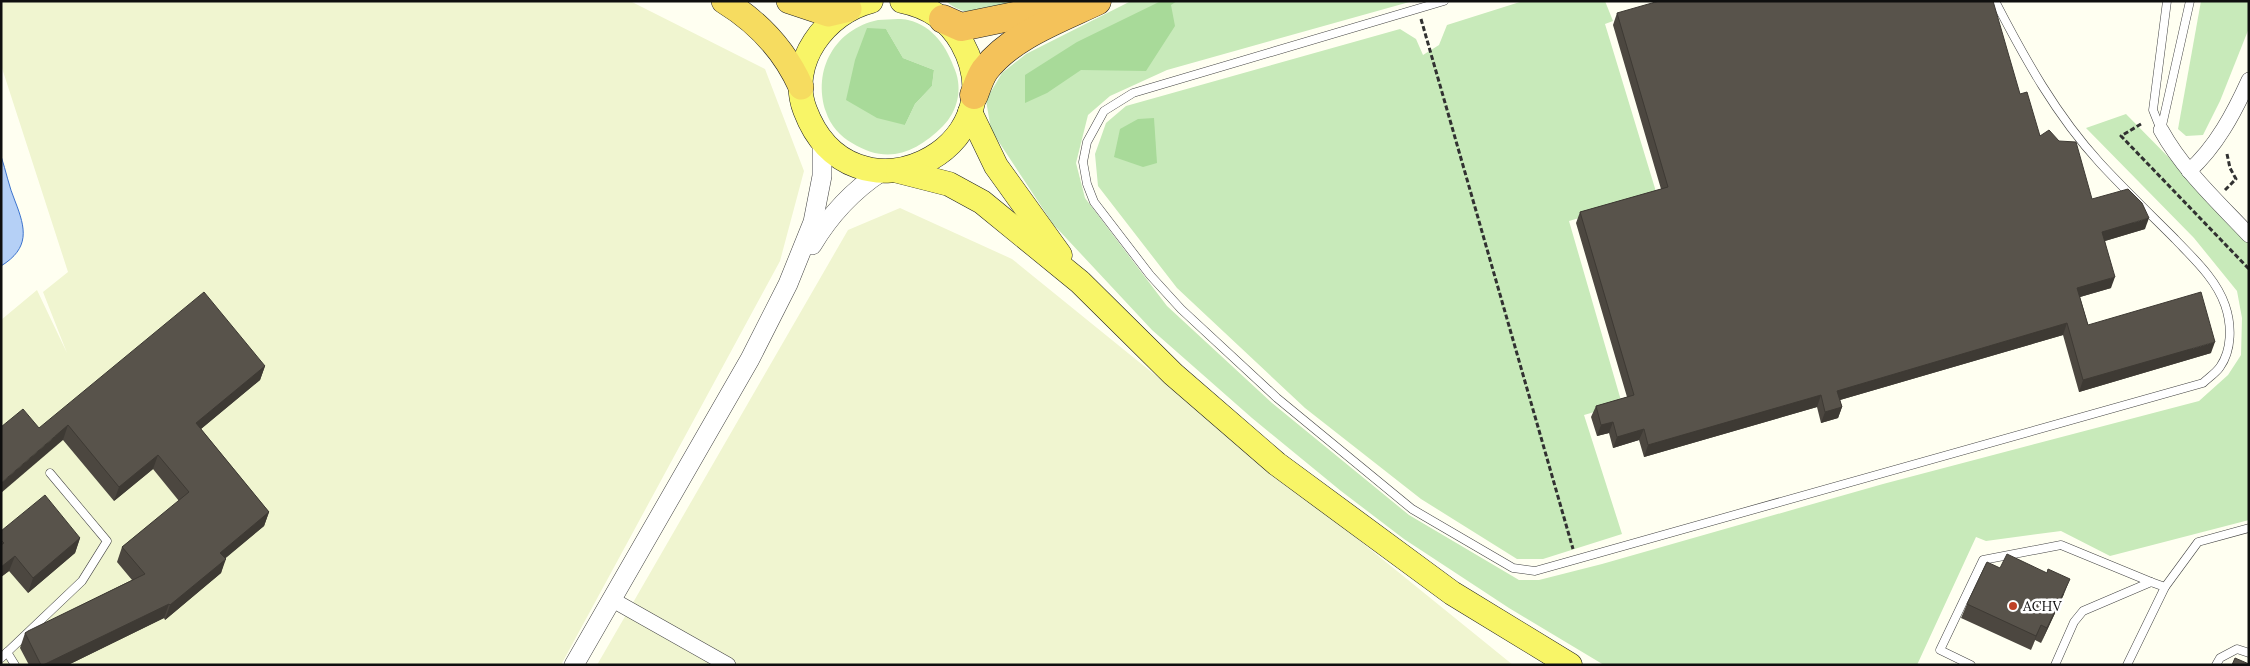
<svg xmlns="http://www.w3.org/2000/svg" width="2250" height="666" font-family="Lora,serif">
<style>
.farmland{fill:#f0f5d0}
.green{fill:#c8eaba;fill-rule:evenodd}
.forest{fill:#a8da99}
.water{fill:#b5d0f6;stroke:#3c73cd}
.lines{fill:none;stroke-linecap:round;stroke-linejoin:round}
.service-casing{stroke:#424242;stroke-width:9}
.minor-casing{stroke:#424242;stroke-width:16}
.tertiary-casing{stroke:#424242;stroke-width:20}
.primary-casing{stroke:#202020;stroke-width:25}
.trunk-casing{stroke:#202020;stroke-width:26}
.motorway-casing{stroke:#202020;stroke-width:29}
.path{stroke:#313131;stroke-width:3;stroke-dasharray:5 2.5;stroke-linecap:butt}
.service{stroke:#fff;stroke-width:8}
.minor{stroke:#fff;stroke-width:15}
.tertiary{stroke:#fff;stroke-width:19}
.primary{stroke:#f8f567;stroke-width:24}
.trunk{stroke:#f6dc60;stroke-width:25}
.motorway{stroke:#f4c25a;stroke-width:28}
.wall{fill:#4c4740}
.shaded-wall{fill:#3e3a34}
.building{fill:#58534b;stroke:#3e3a34}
.poi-dot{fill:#bf4126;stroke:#fff;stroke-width:2}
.labels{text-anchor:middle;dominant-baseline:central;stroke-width:5;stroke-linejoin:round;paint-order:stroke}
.poi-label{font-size:14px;fill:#0f0f0f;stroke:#fff;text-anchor:start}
</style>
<rect width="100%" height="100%" fill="#fffff1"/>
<g class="farmland">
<path d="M 1,1 L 630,1 L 765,69 L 804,171 L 780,261 L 561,665 L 1,665 L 1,320 L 37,290 L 67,353 L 43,292 L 68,272 L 1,65 Z"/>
<path d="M 900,208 L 1012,259 L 1513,665 L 597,665 L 848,230 Z"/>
</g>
<g class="green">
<path d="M 946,1 L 1023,1 C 997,9 968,22 946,1 Z"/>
<path d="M 1131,1 L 1413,1 L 1167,70 L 1110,96 L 1088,115 L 1076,163 L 1085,198 L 1167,306 L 1272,403 L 1409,515 L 1519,580 L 1539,580 L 1602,564 L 1883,484 L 2199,401 L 2228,375 L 2241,355 L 2242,318 L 2237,291 L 2194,238 L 2086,128 L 2126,114 L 2249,239 L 2249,520 L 2110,556 L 2061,531 L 1986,541 L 1976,537 L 1917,665 L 1604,665 L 1509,608 L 1404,539 L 1341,491 L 1252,418 L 1152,330 L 1053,224 L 991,130 L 986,100 L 1002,73 L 1026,54 Z"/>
<path d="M 1523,1 L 1605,1 L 1613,21 L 1605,24 L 1657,195 L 1569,221 L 1622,404 L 1584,415 L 1622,534 L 1543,559 L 1517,559 L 1421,499 L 1305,408 L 1177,288 L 1098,186 L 1095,154 L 1106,123 L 1126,106 L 1400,29 L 1416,39 L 1423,55 L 1439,45 L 1447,25 Z"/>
<path d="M 2201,1 L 2249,1 L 2249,28 L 2220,101 L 2203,135 L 2186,136 L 2178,129 Z"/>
<path d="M 878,20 C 887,20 899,18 908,20 C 934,26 947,48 955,70 C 963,90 957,112 943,126 C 916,153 887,165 852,143 C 841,137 830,125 826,112 C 812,70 835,29 878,20 ZM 886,29 L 903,58 L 934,70 L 932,86 L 915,104 L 905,125 Z"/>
</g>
<g class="forest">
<path d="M 1161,1 L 1177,1 L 1171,5 L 1175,26 L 1146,71 L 1081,70 L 1047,93 L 1025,103 L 1025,75 L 1077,42 Z"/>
<path d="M 867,28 L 886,29 L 903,58 L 934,70 L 932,86 L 915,104 L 905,125 L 877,118 L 846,100 L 855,60 Z"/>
<path d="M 1154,118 L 1157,163 L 1143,167 L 1114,157 L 1120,129 L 1138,119 Z"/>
</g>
<path class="water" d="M 1,156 C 6,171 9,187 15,201 C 26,229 30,248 1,266 Z"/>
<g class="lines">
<defs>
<g id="service">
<path d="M 1444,1 L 1133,93 L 1104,111 L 1087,142 L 1083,162 L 1087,184 L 1094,202 L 1150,275 L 1181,309 L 1277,398 L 1412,509 L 1513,568 L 1535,571 L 2203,383 C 2208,378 2216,373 2220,367 C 2232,350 2232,325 2225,305 C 2216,279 2194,259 2175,239 C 2150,214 2124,189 2100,163 C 2056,115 2025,59 1995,1"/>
<path d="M 2161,130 L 2190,1"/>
<path d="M 2161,130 L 2153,110 L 2167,1"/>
<path d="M 7,652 L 15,665"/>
<path d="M 1,658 L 82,581 L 107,541 L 50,473"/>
<path d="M 1971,665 L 1940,650 L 1983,560 L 2061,545 L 2151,582"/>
<path d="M 2055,665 L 2074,622 L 2083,611 L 2151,582 L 2165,587"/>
<path d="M 2127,665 L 2165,587 L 2198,542 L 2249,528"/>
<path d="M 2216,665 L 2220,658 L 2237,649 L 2249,653"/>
</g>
<g id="minor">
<path d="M 2161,130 C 2183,170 2218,202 2249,235"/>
<path d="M 2189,171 C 2216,147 2234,113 2249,80"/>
<path d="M 611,599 L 728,665"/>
</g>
<g id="tertiary">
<path d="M 812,245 C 830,215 852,191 881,172"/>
<path d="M 574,665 L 750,359 L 788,284 L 813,222 L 822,176 L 822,141"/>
</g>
<g id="primary">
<path d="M 871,1 C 826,12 787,63 805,110 C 851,232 1021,150 962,43 C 949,20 927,6 902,1"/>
<path d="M 970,112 L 996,166 L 1060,255"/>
<path d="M 898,171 L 949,184 L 982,202 L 1080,282 L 1173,374 L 1277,464 L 1452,593 L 1570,665"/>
</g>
<g id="trunk">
<path d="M 724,1 C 758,22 785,51 801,87"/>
<path d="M 789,1 L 828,14 L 849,9"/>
</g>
<g id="motorway">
<path d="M 943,19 L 961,27 L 1029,13 L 1062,1"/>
<path d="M 974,95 C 977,87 980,77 985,70 C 1011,36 1059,19 1097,1"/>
</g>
</defs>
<use href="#service" class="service-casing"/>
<use href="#minor" class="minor-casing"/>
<use href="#tertiary" class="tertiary-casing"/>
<use href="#primary" class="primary-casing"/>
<use href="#trunk" class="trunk-casing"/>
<use href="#motorway" class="motorway-casing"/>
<g class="path">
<path d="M 1421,19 L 1573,549"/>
<path d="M 2141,124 L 2121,136 L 2249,269"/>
<path d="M 2225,190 L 2236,179 L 2230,168 L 2227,154"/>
</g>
<use href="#service" class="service"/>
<use href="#minor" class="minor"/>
<use href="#tertiary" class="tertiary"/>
<use href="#primary" class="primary"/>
<use href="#trunk" class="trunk"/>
<use href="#motorway" class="motorway"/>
</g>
<g class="wall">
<path d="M 1617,13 L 2020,94 L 2040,136 L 2092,199 L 2145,229 L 2105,241 L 2111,288 L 2080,297 L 2088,325 L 2211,353 L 2079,392 L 2063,335 L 1840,400 L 1842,407 L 1838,418 L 1821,423 L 1817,407 L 1644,457 L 1639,440 L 1613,448 L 1609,433 L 1597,436 L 1591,417 L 1596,406 L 1627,397 L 1576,223 L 1580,212 L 1661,189 L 1613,25 Z"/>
<path d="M 265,366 L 260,380 L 201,429 L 269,512 L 264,526 L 225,558 L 221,573 L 165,620 L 164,618 L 68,665 L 29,665 L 20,648 L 25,633 L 132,580 L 117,562 L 122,547 L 179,501 L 153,469 L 114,501 L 63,440 L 39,428 Z"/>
<path d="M 1,531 L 80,538 L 75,553 L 28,593 L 9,571 L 1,577 Z"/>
<path d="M 2000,568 L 2064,594 L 2041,643 L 2035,640 L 2031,650 L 1961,618 L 1967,604 Z"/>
</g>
<g class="shaded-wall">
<path d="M 2149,218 L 2145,229 L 2098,243 L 2102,232 Z"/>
<path d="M 2115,277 L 2111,288 L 2073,299 L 2077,288 Z"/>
<path d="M 2067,323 L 2063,335 L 1833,402 L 1837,391 Z"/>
<path d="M 2215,342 L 2211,353 L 2079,392 L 2083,380 Z"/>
<path d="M 265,366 L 260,380 L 190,438 L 196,423 Z"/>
<path d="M 1821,395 L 1817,407 L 1644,457 L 1648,445 Z"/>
<path d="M 1842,407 L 1838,418 L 1821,423 L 1825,412 Z"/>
<path d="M 1613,422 L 1609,433 L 1597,436 L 1601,425 Z"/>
<path d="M 68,425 L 63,440 L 1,493 L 1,483 Z"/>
<path d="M 1644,429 L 1639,440 L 1613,448 L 1617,437 Z"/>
<path d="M 158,455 L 153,469 L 114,501 L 119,487 Z"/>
<path d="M 269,512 L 264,526 L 215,567 L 220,553 Z"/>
<path d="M 80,538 L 75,553 L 28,593 L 33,578 Z"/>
<path d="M 15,556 L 9,571 L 1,577 L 1,567 Z"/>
<path d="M 226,559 L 221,573 L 165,620 L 170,605 Z"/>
<path d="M 2070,579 L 2064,594 L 2041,643 L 2047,628 Z"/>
<path d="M 169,604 L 164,618 L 68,665 L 43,665 Z"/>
<path d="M 2041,625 L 2031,650 L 2036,636 Z"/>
</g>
<g class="building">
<path d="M 1659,1 L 1993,1 L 2020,94 L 2027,92 L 2040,136 L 2049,130 L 2059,141 L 2076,142 L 2092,199 L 2128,189 L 2142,203 L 2149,218 L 2102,232 L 2115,277 L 2077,288 L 2088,325 L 2201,292 L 2215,342 L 2083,380 L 2067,323 L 1837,391 L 1842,407 L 1825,412 L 1821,395 L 1648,445 L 1644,429 L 1617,437 L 1613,422 L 1601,425 L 1596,406 L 1634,395 L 1580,212 L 1668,187 L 1617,13 Z"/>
<path d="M 204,292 L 265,366 L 196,423 L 269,512 L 220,553 L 226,559 L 170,605 L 169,604 L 43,665 L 41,665 L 25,633 L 28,631 L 145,574 L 122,547 L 189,492 L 158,455 L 119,487 L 68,425 L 1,483 L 1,427 L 23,409 L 39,428 Z"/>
<path d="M 45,495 L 80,538 L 33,578 L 15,556 L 1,567 L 1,545 L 4,543 L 1,540 L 1,531 Z"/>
<path d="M 2007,554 L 2047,573 L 2048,569 L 2070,579 L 2047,628 L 2041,625 L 2036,636 L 1967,604 L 1987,562 L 2000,568 Z"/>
<path d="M 2235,658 L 2249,664 L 2249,665 L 2232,665 Z"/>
</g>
<circle class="poi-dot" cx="2013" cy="606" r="5"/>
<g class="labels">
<g class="poi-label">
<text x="2023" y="606">ACHV</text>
</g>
</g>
<rect width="2250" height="666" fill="none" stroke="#0f0f0f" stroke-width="5"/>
</svg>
